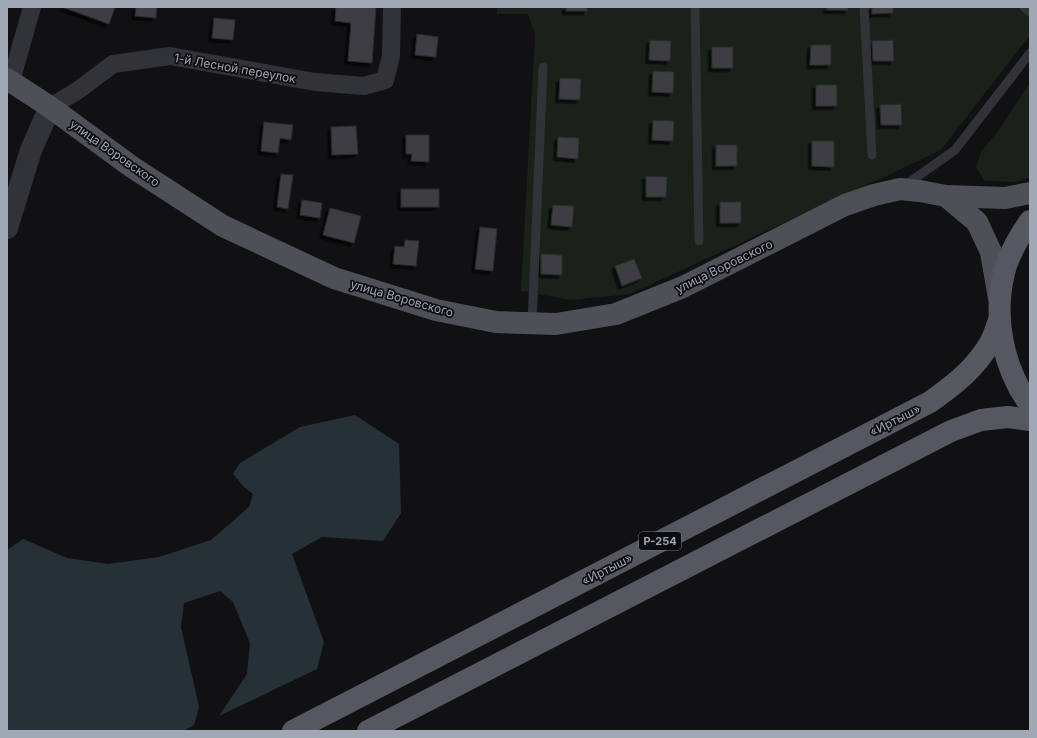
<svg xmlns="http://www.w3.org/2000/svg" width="1037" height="738" font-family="Inter,sans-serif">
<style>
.green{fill:#192119}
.water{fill:#263137}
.building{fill:#3d3e43;stroke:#2b2b2f;filter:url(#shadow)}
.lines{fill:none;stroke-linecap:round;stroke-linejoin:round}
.service{stroke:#313338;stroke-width:9}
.minor{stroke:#313338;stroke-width:18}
.tertiary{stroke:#313338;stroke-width:22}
.primary{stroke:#4d5057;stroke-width:22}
.trunk{stroke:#555860;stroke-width:22}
.labels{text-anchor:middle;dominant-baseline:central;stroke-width:3.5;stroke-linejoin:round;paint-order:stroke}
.shield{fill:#0c0c0e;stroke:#747983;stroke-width:1}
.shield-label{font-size:11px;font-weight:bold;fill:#a1a8b5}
.street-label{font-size:12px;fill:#a1a8b5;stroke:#0c0c0e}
</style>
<defs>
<filter id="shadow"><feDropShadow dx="-3.5" dy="3.5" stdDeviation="0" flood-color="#0009"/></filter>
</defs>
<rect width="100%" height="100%" fill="#111113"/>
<g class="green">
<path d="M 497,7 L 1030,7 L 1030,35 L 941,150 L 897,171 L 630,294 L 571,300 L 521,291 L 535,34 L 528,14 L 497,14 Z"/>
<path d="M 1030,82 L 1030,178 L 1014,182 L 985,181 L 976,167 L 981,152 L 1001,127 Z"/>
</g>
<path class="water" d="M 355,415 L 399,444 L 401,513 L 383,541 L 322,537 L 292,554 L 324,642 L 317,669 L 219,716 L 247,674 L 250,643 L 233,602 L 220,591 L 184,603 L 181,627 L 199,707 L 194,725 L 183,731 L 7,731 L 7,550 L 23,539 L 67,558 L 108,564 L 159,557 L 211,540 L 249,507 L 253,494 L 244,487 L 233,474 L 240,463 L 300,427 Z"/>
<g class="building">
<path d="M 62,7 L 115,7 L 109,24 Z"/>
<path d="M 136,7 L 157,7 L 156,18 L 135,16 Z"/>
<path d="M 336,7 L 376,7 L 372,63 L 348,61 L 351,23 L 335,21 Z"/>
<rect x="566" y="7" width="21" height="4"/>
<rect x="827" y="7" width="21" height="3"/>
<path d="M 872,7 L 893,7 L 893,13 L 872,14 Z"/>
<path d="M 214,18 L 235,20 L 233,40 L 212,38 Z"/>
<path d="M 417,34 L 438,37 L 436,57 L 415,55 Z"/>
<path d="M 650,40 L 671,41 L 670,61 L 649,60 Z"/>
<path d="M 893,40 L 894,61 L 873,61 L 872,41 Z"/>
<path d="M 811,45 L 831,45 L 831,65 L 810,65 Z"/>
<rect x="712" y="47" width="21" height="21"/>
<path d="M 653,71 L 674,72 L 673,93 L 652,92 Z"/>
<path d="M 560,78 L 581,79 L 580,100 L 559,99 Z"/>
<rect x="816" y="85" width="21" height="21"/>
<path d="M 901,104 L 902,125 L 881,125 L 880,105 Z"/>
<path d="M 653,120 L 674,121 L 673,141 L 652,140 Z"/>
<path d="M 264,122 L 293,125 L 291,140 L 280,138 L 278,153 L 261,151 Z"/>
<path d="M 356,126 L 358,154 L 332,155 L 331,127 Z"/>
<path d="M 406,135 L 429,135 L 429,162 L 411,161 L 412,154 L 406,154 Z"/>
<path d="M 558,137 L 579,138 L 578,159 L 557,157 Z"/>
<path d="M 812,141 L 834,141 L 834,167 L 812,166 Z"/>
<rect x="716" y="145" width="21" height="21"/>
<path d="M 281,174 L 293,175 L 288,209 L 277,207 Z"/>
<path d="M 646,176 L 667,177 L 666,197 L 646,197 Z"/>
<rect x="401" y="189" width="38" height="18"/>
<path d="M 302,200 L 322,203 L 320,218 L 300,215 Z"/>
<rect x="720" y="202" width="21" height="21"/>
<path d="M 553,205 L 574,206 L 572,227 L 551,225 Z"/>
<path d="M 330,208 L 361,216 L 354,243 L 323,235 Z"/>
<path d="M 480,227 L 497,229 L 493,271 L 475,269 Z"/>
<path d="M 405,240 L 419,241 L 416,266 L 393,264 L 395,246 L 404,247 Z"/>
<path d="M 541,254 L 562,255 L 562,275 L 541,274 Z"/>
<path d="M 634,259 L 642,278 L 622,286 L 615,266 Z"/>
</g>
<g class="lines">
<g class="service">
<path d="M 695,7 L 699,241"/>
<path d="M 864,7 L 872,155"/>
<path d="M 1024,7 L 1030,12"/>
<path d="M 904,186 L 955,150 L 1030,53"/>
<path d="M 532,323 L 543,67"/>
</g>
<g class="minor">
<path d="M 11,81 L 32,7"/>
<path d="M 50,107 L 77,91 L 113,64 L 170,56 L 315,82 L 364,86 L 385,80 L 391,56 L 392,7"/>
</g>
<path class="tertiary" d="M 7,228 L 31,150 L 50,107"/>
<g class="primary">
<path d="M 7,79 L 50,107 L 132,167 L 223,226 L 334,278 L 436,310 L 496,322 L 556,324 L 616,314 L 683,287 L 845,205 L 874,195 L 900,189 L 920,191 L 946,196 L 1005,198 L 1030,193"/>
<path d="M 946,196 L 977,222 L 991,252 L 999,298"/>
</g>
<g class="trunk">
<path d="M 1030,221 C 1019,237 1008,255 1004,273 C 993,318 1003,368 1030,405"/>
<path d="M 293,731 L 930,402 C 954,385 975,369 990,343 C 994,336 996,328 999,320"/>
<path d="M 368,731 L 951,431 L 981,420 L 1008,417 L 1030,420"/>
</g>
</g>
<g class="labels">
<rect class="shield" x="639" y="532" width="42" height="18" rx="3"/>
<g class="shield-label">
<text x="660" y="541">Р-254</text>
</g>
<g class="street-label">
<text transform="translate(235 68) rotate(10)">1-й Лесной переулок</text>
<text transform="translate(115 153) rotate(35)">улица Воровского</text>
<text transform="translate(724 266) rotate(-26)">улица Воровского</text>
<text transform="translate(402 298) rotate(16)">улица Воровского</text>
<text transform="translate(895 420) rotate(-27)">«Иртыш»</text>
<text transform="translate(607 569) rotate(-27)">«Иртыш»</text>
</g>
</g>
<rect width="1037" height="738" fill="none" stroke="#a1a8b5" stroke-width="16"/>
</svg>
